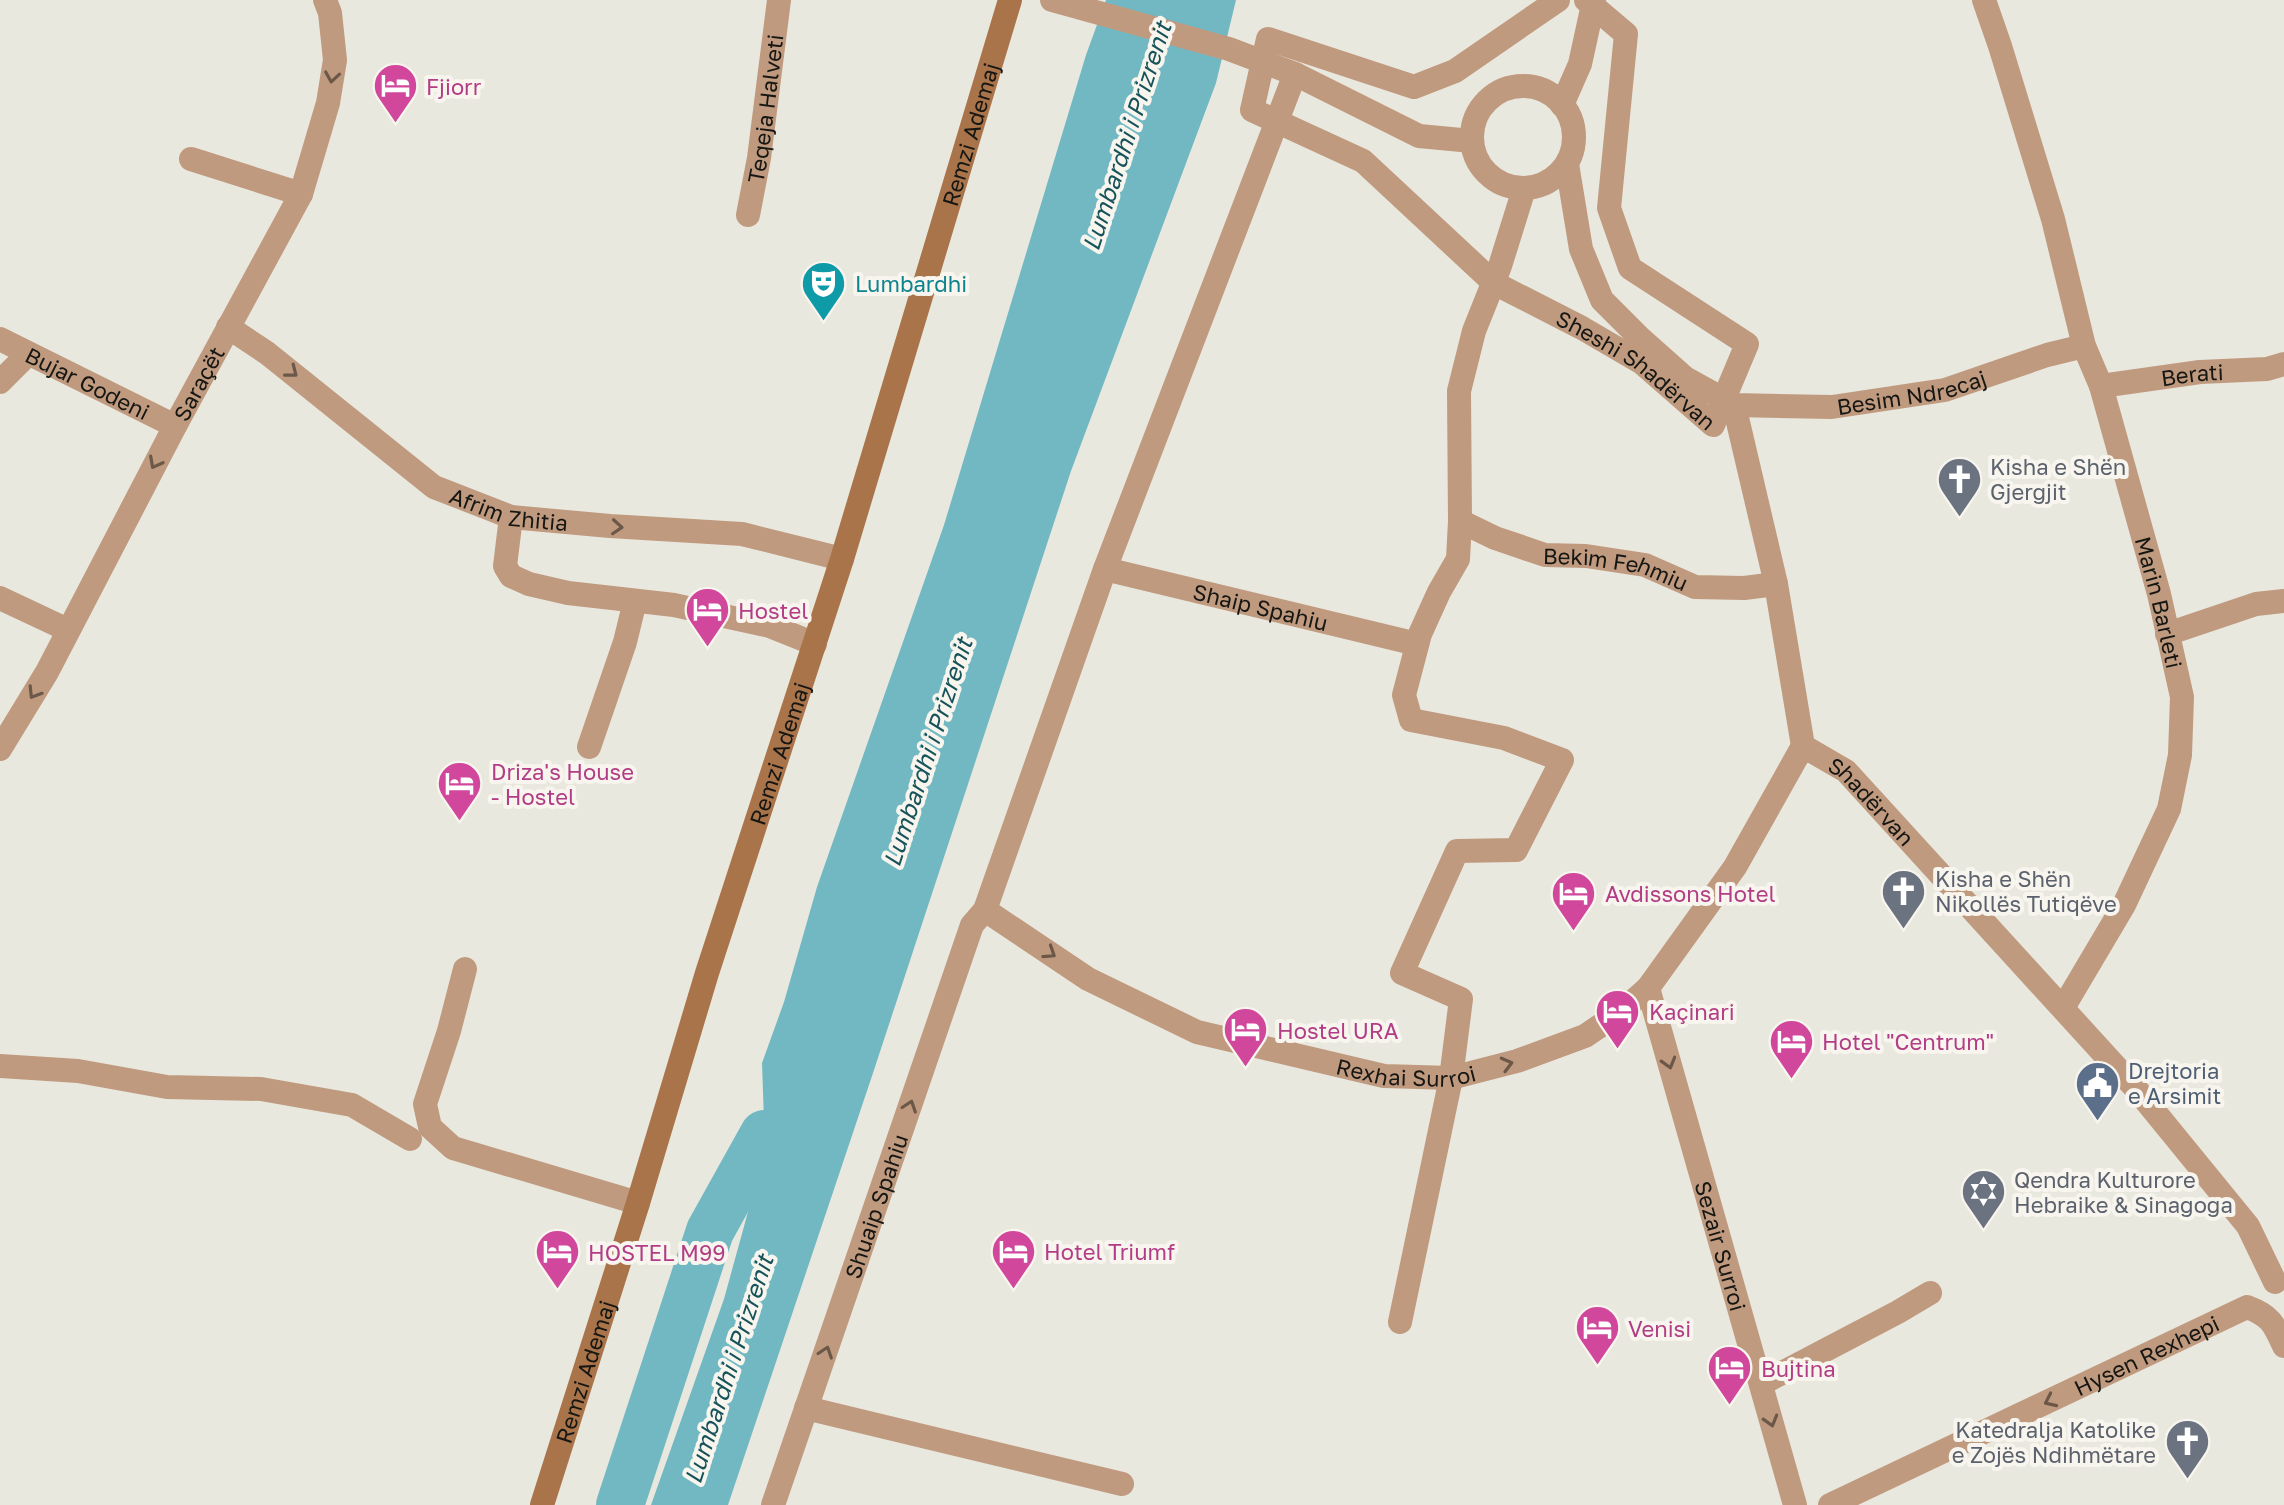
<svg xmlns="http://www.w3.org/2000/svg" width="2284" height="1505" font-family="'Golos Text',sans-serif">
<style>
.water{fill:#72b8c2}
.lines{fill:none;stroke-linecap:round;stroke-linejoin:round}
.canal{stroke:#72b8c2;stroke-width:48}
.service{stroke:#c09a7f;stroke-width:24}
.pedestrian{stroke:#c09a7f;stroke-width:24}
.minor{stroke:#c09a7f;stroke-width:24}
.tertiary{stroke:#c09a7f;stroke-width:24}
.secondary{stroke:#aa744a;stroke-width:24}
.oneway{stroke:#6b5849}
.labels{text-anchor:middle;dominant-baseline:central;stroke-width:8;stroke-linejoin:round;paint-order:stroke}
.hotel-label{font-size:22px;fill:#b23c85;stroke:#f7f5ed;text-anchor:start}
.street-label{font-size:22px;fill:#161613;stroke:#f7f5ed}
.culture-label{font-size:22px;fill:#0d838f;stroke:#f7f5ed;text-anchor:start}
.worship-label{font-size:22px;fill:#5b616d;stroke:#f7f5ed;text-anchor:start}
.service-label{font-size:22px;fill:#4e5e75;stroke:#f7f5ed;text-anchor:start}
.water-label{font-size:24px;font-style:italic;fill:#16525a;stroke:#f7f5ed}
</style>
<rect width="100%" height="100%" fill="#e9e8df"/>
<path class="water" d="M 1106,0 L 1236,0 L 1216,83 L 1071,471 L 873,1073 L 728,1505 L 651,1505 L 724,1299 L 765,1150 L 762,1063 L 784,1002 L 817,887 L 944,525 L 1086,55 Z"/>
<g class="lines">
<path class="canal" d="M 620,1505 L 710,1231 L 764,1134"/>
<g class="service">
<path d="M 191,159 L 301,194"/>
<path d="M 0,382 L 28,354"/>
<path d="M 511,517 L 505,566 L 511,576 L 529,584 L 568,593 L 674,605 L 770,626 L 815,644"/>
<path d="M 0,598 L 68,630"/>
<path d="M 589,747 L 625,642 L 635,601"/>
<path d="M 0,1066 L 78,1071 L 167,1087 L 261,1089 L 352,1105 L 410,1139"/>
<path d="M 1400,1322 L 1451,1078"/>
<path d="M 1761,1384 L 1898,1312 L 1930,1293"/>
<path d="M 806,1408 L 1122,1484"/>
</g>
<g class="pedestrian">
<path d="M 1052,0 L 1229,49 L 1295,74 L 1419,136 L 1472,141"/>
<path id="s1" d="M 1558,0 L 1455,71 L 1414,87 L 1268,39 L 1252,110 L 1363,161 L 1494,283 L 1582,328 L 1642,363 L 1713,425 L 1747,344 L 1630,268 L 1609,208 L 1626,34 L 1586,0"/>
<circle cx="1523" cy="137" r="51"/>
<path d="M 1562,105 L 1580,64 L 1594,0"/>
<path id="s2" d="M 1567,164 L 1581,249 L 1602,300 L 1640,338 L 1685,378 L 1734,405 L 1832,407 L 1945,390 L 2047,355 L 2084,346"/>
<path id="s3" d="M 748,215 L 759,158 L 779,0"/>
<path d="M 1734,405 L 1776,584 L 1803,746"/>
<path id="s4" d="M 1460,521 L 1495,538 L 1545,555 L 1586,556 L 1645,565 L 1695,587 L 1744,588 L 1776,584"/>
<path id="s5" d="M 1105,569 L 1417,644"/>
<path d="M 985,910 L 1105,569 L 1295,74"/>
<path d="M 1451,1078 L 1461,999 L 1402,973 L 1457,851 L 1516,850 L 1562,760 L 1504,738 L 1411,720 L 1404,695 L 1420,634 L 1439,592 L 1458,559 L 1460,521 L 1459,391 L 1474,331 L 1500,266 L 1524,189"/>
</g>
<g class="minor">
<path id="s6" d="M 1984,0 L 2000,46 L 2053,219 L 2084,346 L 2101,386 L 2159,594 L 2182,697 L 2180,755 L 2169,809 L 2124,905 L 2063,1008"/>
<path id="s7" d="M 228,327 L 267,353 L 434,487 L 511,517 L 610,526 L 742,534 L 842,559"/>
<path id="s8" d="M 0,339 L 175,426"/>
<path id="s9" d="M 2101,386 L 2200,372 L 2267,369 L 2284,364"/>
<path d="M 2167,634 L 2256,604 L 2284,601"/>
<path id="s10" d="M 0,749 L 47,672 L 175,426 L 301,194 L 328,103 L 335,60 L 330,13 L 325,0"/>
<path d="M 465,969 L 449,1031 L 425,1104 L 430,1127 L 453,1148 L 638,1203"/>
<path id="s11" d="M 1648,988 L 1795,1505"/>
<path id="s12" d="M 773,1505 L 972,925 L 985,910 L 1088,979 L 1197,1032 L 1384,1076 L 1451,1078 L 1517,1061 L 1585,1036 L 1622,1011 L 1648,988 L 1735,867 L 1803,746 L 1846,771 L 2137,1090 L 2248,1226 L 2275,1282"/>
</g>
<path class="tertiary" id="s13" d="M 1830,1505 L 2247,1307 C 2271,1316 2274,1324 2284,1346"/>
<path class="secondary" id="s14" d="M 542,1505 L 638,1203 L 707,973 L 842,559 L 1010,0"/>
</g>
<defs><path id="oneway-chevron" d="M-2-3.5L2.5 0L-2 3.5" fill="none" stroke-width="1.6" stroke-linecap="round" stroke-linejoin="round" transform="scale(2)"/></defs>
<g class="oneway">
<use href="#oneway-chevron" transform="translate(332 77) rotate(99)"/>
<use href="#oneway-chevron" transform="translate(292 372) rotate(38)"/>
<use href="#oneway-chevron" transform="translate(155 463) rotate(118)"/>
<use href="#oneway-chevron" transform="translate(617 527) rotate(4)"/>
<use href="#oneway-chevron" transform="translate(34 693) rotate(122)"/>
<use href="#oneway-chevron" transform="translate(1050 953) rotate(33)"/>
<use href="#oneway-chevron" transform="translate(1669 1063) rotate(74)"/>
<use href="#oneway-chevron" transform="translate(1507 1064) rotate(-15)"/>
<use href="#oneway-chevron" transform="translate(910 1106) rotate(-71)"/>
<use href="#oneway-chevron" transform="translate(826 1352) rotate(-71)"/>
<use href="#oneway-chevron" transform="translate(2050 1401) rotate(155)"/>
<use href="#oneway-chevron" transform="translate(1771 1421) rotate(74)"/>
</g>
<defs>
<symbol id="hotel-pin" viewBox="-11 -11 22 30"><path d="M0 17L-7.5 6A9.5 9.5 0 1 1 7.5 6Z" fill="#d1479c" stroke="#f7f5ed"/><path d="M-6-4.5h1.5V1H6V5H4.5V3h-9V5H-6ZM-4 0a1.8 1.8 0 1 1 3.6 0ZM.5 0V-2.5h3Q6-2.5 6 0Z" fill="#fff"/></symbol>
<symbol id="theatre-pin" viewBox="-11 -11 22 30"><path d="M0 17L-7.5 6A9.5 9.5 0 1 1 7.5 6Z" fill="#0f9aa8" stroke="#f7f5ed"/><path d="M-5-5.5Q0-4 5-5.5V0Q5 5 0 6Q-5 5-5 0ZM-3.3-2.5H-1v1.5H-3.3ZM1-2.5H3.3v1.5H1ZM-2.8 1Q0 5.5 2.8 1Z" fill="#fff"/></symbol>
<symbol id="church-pin" viewBox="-11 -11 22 30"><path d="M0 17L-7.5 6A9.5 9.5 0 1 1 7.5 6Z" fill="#6b7280" stroke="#f7f5ed"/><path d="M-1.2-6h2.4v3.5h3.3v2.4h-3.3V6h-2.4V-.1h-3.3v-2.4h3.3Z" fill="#fff"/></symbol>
<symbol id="civic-pin" viewBox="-11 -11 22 30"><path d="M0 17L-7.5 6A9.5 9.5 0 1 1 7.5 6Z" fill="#5c6f8a" stroke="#f7f5ed"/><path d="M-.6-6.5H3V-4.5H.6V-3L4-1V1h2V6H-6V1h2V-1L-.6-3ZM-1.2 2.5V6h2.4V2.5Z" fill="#fff"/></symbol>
<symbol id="synagogue-pin" viewBox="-11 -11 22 30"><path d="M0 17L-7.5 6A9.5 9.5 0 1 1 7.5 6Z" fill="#6b7280" stroke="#f7f5ed"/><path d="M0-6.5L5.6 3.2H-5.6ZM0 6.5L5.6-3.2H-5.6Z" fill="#fff"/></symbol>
</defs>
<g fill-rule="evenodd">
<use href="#hotel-pin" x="370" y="60" width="51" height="69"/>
<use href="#theatre-pin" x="798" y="258" width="51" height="69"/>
<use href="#church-pin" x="1934" y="454" width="51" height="69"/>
<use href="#hotel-pin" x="682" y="584" width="51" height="69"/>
<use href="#hotel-pin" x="434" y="758" width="51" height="69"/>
<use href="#church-pin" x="1878" y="866" width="51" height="69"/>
<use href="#hotel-pin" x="1548" y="868" width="51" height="69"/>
<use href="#hotel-pin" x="1592" y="986" width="51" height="69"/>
<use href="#hotel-pin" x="1220" y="1004" width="51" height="69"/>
<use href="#hotel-pin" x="1766" y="1016" width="51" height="69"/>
<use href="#civic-pin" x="2072" y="1058" width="51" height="69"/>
<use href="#synagogue-pin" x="1958" y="1166" width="51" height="69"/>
<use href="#hotel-pin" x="988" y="1226" width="51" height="69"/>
<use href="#hotel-pin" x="532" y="1226" width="51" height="69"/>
<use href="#hotel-pin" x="1572" y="1302" width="51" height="69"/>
<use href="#hotel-pin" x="1704" y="1342" width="51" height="69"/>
<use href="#church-pin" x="2162" y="1416" width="51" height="69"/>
</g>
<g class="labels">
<g class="hotel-label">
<text x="426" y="86">Fjiorr</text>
<text x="738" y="610">Hostel</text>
<text x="491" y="771">Driza's House<tspan x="491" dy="25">- Hostel</tspan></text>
<text x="1605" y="893">Avdissons Hotel</text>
<text x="1649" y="1011">Kaçinari</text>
<text x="1277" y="1030">Hostel URA</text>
<text x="1822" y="1041">Hotel "Centrum"</text>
<text x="1044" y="1251">Hotel Triumf</text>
<text x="588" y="1252">HOSTEL M99</text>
<text x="1628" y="1328">Venisi</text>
<text x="1761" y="1368">Bujtina</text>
</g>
<g class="street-label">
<text stroke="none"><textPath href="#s3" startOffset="108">Teqeja Halveti</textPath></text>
<text stroke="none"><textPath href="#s14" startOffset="1436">Remzi Ademaj</textPath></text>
<text stroke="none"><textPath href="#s1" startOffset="864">Sheshi Shadërvan</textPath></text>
<text stroke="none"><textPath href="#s9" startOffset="92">Berati</textPath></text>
<text stroke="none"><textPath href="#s8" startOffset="98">Bujar Godeni</textPath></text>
<text stroke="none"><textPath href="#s10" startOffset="416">Saraçët</textPath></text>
<text stroke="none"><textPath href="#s2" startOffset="490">Besim Ndrecaj</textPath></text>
<text stroke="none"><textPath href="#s7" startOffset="340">Afrim Zhitia</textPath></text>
<text stroke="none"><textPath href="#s4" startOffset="164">Bekim Fehmiu</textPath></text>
<text stroke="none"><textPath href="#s6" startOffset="628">Marin Barleti</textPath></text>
<text stroke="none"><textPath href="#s5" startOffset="160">Shaip Spahiu</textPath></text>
<text stroke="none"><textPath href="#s14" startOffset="788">Remzi Ademaj</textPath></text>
<text stroke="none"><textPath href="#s12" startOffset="1734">Shadërvan</textPath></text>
<text stroke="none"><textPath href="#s12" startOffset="1092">Rexhai Surroi</textPath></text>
<text stroke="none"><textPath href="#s12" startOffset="316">Shuaip Spahiu</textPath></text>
<text stroke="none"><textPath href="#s11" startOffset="268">Sezair Surroi</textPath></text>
<text stroke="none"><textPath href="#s13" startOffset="350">Hysen Rexhepi</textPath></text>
<text stroke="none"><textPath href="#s14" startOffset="140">Remzi Ademaj</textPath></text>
</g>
<g class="culture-label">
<text x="855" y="283">Lumbardhi</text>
</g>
<g class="worship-label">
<text x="1990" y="466">Kisha e Shën<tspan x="1990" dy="25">Gjergjit</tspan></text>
<text x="1935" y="878">Kisha e Shën<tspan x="1935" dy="25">Nikollës Tutiqëve</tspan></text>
<text x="2014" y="1179">Qendra Kulturore<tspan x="2014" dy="25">Hebraike &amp; Sinagoga</tspan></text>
<text x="2156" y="1429" text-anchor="end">Katedralja Katolike<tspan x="2156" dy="25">e Zojës Ndihmëtare</tspan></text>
</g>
<g class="service-label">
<text x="2128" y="1070">Drejtoria<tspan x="2128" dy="25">e Arsimit</tspan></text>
</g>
<g class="water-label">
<text transform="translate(1126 136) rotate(-72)">Lumbardhi i Prizrenit</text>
<text transform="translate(927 752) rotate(-72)">Lumbardhi i Prizrenit</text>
<text transform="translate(728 1369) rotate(-72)">Lumbardhi i Prizrenit</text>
</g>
</g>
</svg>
